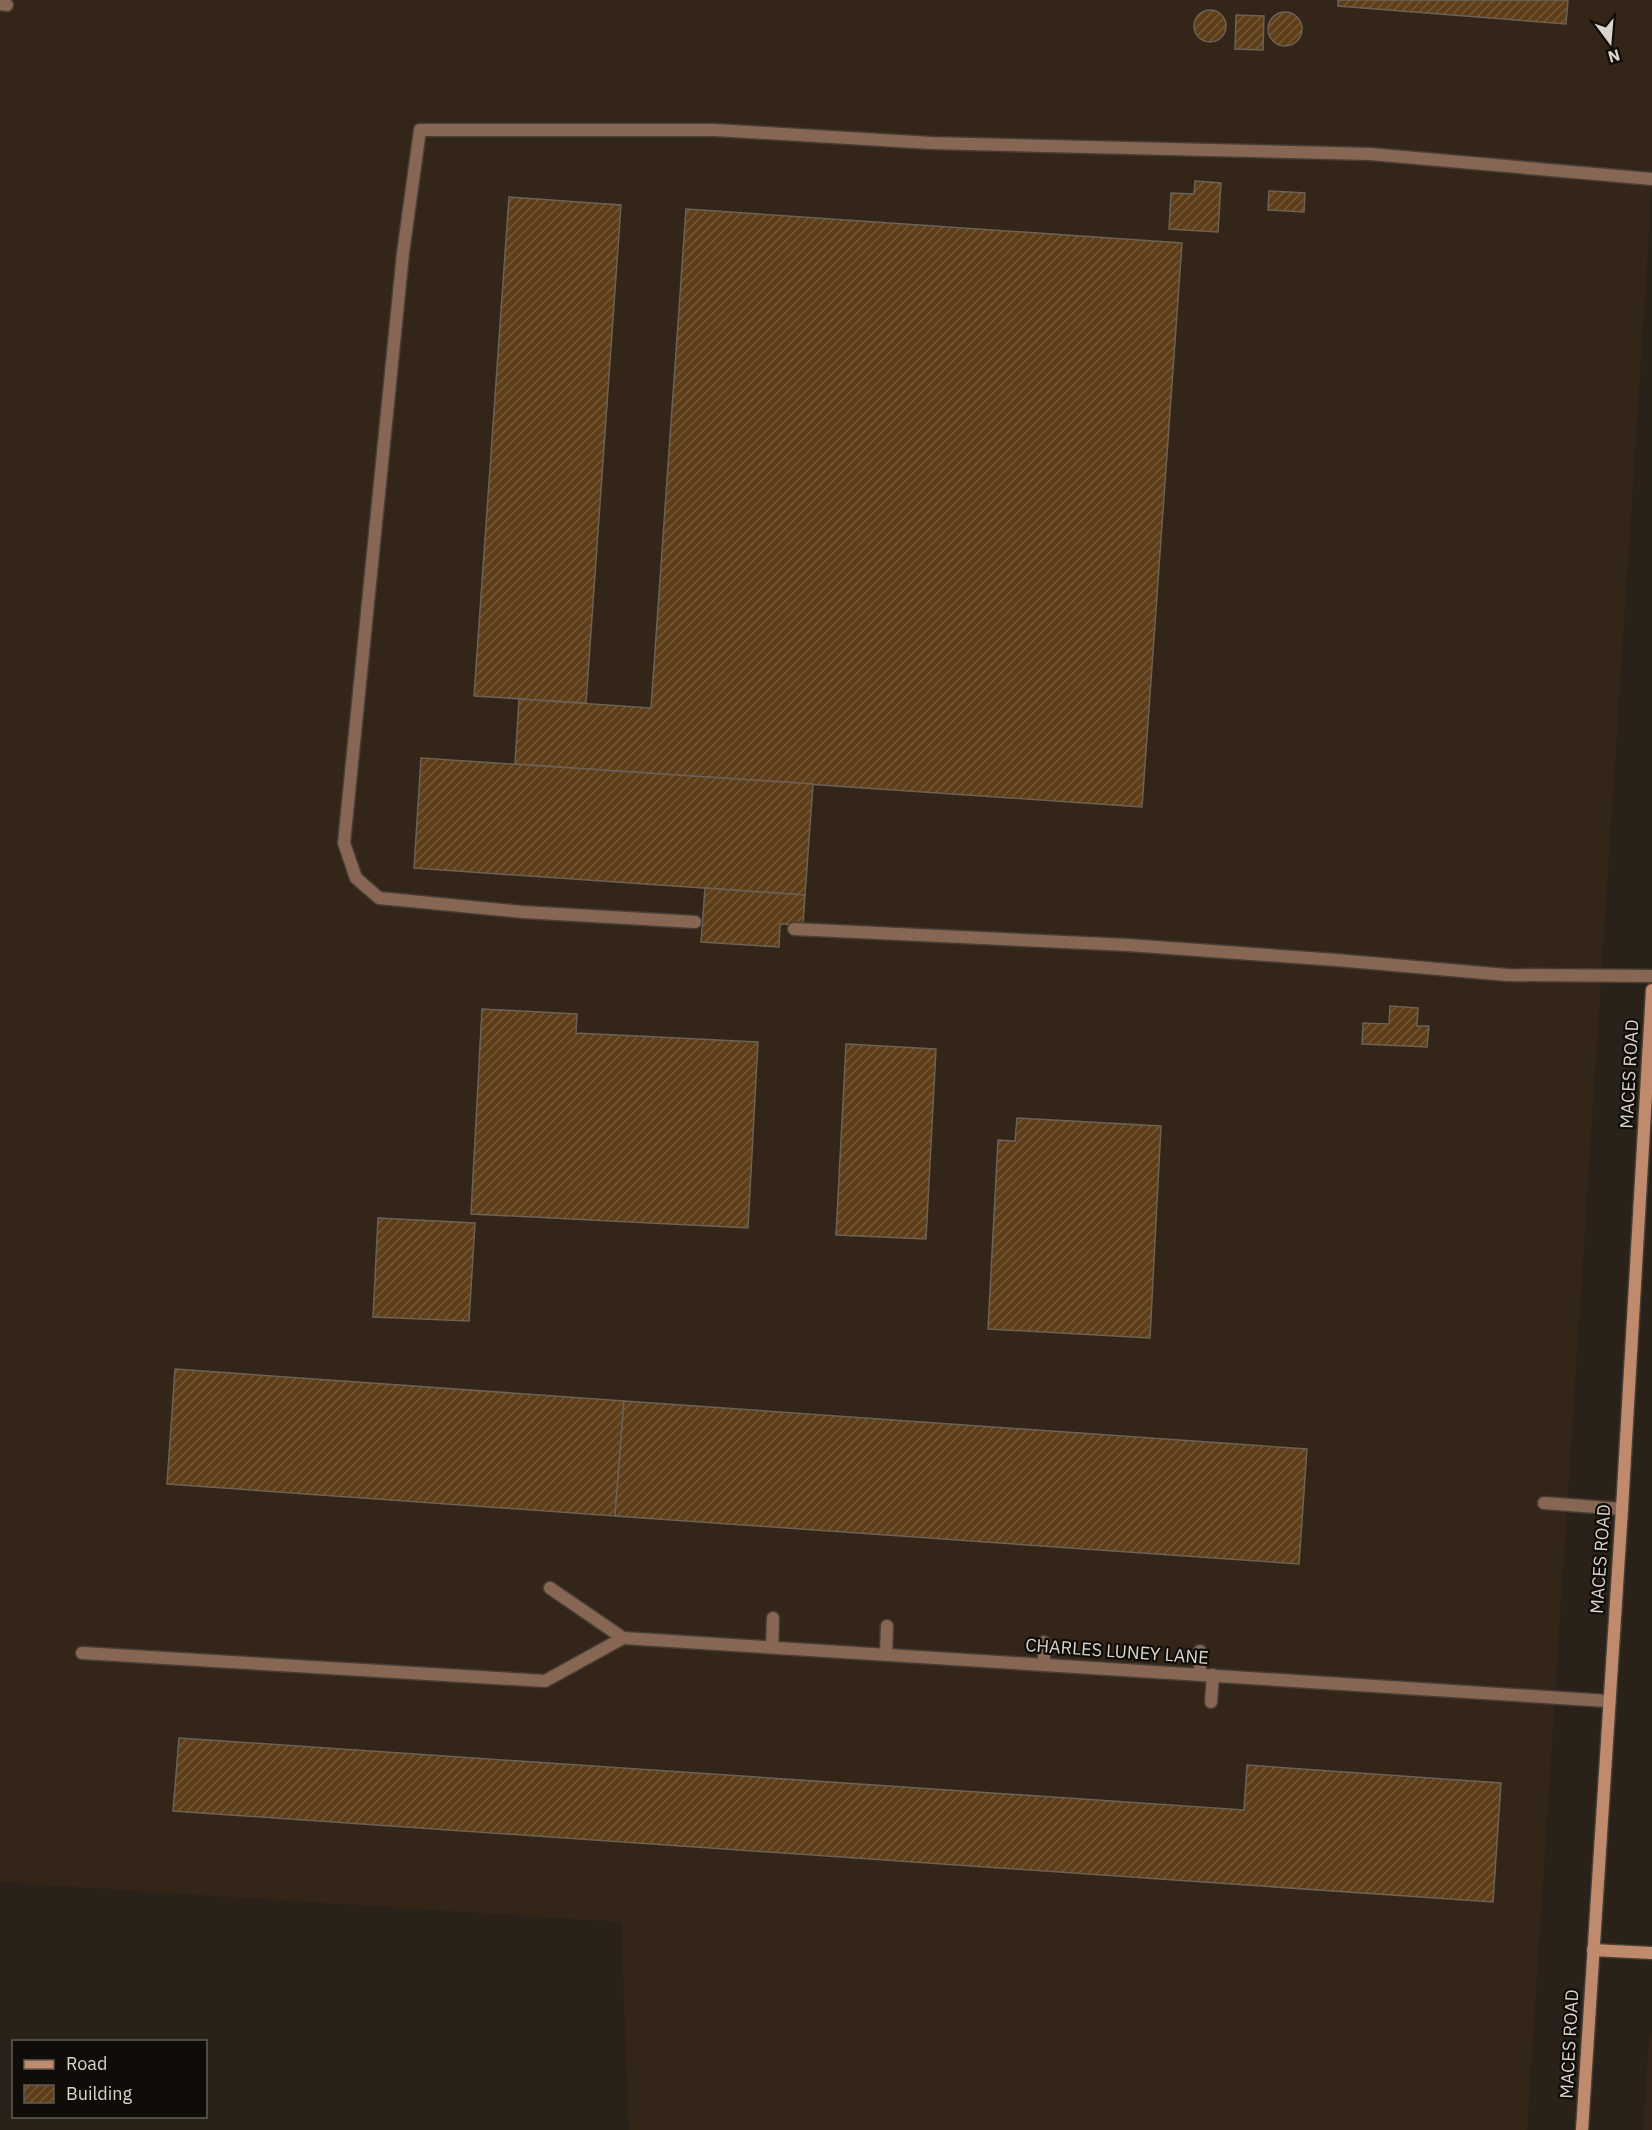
<svg xmlns="http://www.w3.org/2000/svg" width="1652" height="2130" font-family="'IBM Plex Sans',sans-serif">
<style>
.built{fill:#332618}
.building{fill:url(#building-hatch);stroke:#6b6157;stroke-width:1.5}
.lines{fill:none;stroke-linecap:round;stroke-linejoin:round}
.lane-casing{stroke:#463e36;stroke-width:15}
.street-casing{stroke:#463e36;stroke-width:15}
.secondary-casing{stroke:#463e36;stroke-width:15}
.lane{stroke:#876653;stroke-width:12}
.street{stroke:#876653;stroke-width:12}
.secondary{stroke:#c08b6d;stroke-width:12}
.labels{text-anchor:middle;dominant-baseline:central;stroke-width:4.5;stroke-linejoin:round;paint-order:stroke}
.street-label{font-size:18px;fill:#dad4ce;stroke:#100c08}
</style>
<defs>
<pattern id="building-hatch" width="6" height="6" patternUnits="userSpaceOnUse" patternTransform="scale(1.5)"><rect width="6" height="6" fill="#5e3e19"/><path d="M-1 1l2-2M0 6l6-6M5 7l2-2" fill="none" stroke="#745939"/></pattern>
</defs>
<rect width="100%" height="100%" fill="#2a2219"/>
<g class="built">
<path d="M 0,0 L 1652,0 L 1652,187 L 1527,2130 L 629,2130 L 621,1922 L 0,1882 Z"/>
<path d="M 1652,2034 L 1652,2130 L 1643,2130 L 1649,2040 Z"/>
</g>
<g class="building">
<path d="M 1338,0 L 1568,0 L 1566,24 L 1338,6 Z"/>
<circle cx="1210" cy="26" r="16"/>
<circle cx="1285" cy="29" r="17"/>
<path d="M 1236,15 L 1264,16 L 1263,50 L 1235,49 Z"/>
<path d="M 1195,181 L 1221,183 L 1218,232 L 1169,229 L 1171,193 L 1194,194 Z"/>
<path d="M 1269,191 L 1305,193 L 1304,212 L 1268,210 Z"/>
<path d="M 509,197 L 621,205 L 586,703 L 474,696 Z"/>
<path d="M 686,209 L 1182,243 L 1142,807 L 515,764 L 519,699 L 651,708 Z"/>
<path d="M 421,758 L 813,784 L 805,895 L 414,868 Z"/>
<path d="M 705,888 L 805,895 L 803,925 L 780,924 L 779,947 L 701,942 Z"/>
<path d="M 1390,1006 L 1418,1008 L 1417,1026 L 1429,1026 L 1427,1047 L 1362,1044 L 1363,1023 L 1389,1024 Z"/>
<path d="M 482,1009 L 577,1014 L 576,1033 L 758,1042 L 748,1228 L 471,1214 Z"/>
<path d="M 846,1044 L 936,1049 L 926,1239 L 836,1235 Z"/>
<path d="M 1017,1118 L 1161,1126 L 1150,1338 L 988,1329 L 998,1140 L 1015,1141 Z"/>
<path d="M 378,1218 L 475,1223 L 469,1321 L 373,1317 Z"/>
<path d="M 175,1369 L 624,1401 L 615,1516 L 167,1484 Z"/>
<path d="M 624,1401 L 1307,1449 L 1299,1564 L 615,1516 Z"/>
<path d="M 179,1738 L 1244,1810 L 1247,1765 L 1501,1783 L 1493,1902 L 173,1811 Z"/>
</g>
<g class="lines">
<defs>
<g id="lane">
<path d="M 0,4 L 7,5"/>
<path d="M 695,922 L 523,912 L 379,898 L 356,878 L 344,843 L 403,253 L 420,130 L 715,130 L 931,143 L 1370,154 L 1652,179"/>
<path d="M 794,929 L 1128,945 L 1336,960 L 1507,975 L 1652,976"/>
<path d="M 1544,1503 L 1622,1509"/>
<path d="M 772,1647 L 773,1618"/>
<path d="M 82,1653 L 545,1681 L 623,1638 L 550,1588"/>
<path d="M 886,1655 L 887,1626"/>
<path d="M 1044,1665 L 1044,1642"/>
<path d="M 1200,1675 L 1200,1651"/>
<path d="M 1211,1702 L 1213,1675"/>
</g>
<path id="street" d="M 623,1638 L 1608,1701"/>
<g id="secondary">
<path d="M 1593,1950 L 1652,1953"/>
<path d="M 1582,2130 L 1622,1509 L 1652,990"/>
</g>
</defs>
<use href="#lane" class="lane-casing"/>
<use href="#street" class="street-casing"/>
<use href="#secondary" class="secondary-casing"/>
<use href="#lane" class="lane"/>
<use href="#street" class="street"/>
<use href="#secondary" class="secondary"/>
</g>
<g class="labels">
<g class="street-label">
<text transform="translate(1629 1074) rotate(-87)">MACES ROAD</text>
<text transform="translate(1600 1559) rotate(-86)">MACES ROAD</text>
<text transform="translate(1117 1651) rotate(4)">CHARLES LUNEY LANE</text>
<text transform="translate(1569 2044) rotate(-87)">MACES ROAD</text>
</g>
</g>
<rect x="12" y="2040" width="195" height="78" fill="#100c08" stroke="#615c57" stroke-width="1.5"/>
<rect x="24" y="2060" width="30" height="9" fill="#c08b6d" stroke="#615c57" stroke-width="1.5"/>
<text x="66" y="2070" font-size="18" fill="#dad4ce">Road</text>
<rect x="24" y="2085" width="30" height="18" fill="url(#building-hatch)" stroke="#615c57" stroke-width="1.5"/>
<text x="66" y="2100" font-size="18" fill="#dad4ce">Building</text>
<g transform="translate(1610 42) rotate(164)" stroke="#100c08" stroke-width="4.5" paint-order="stroke">
<path d="M0-4.5L10 22L0 15L-10 22Z" fill="#dad4ce"/>
<text y="-9" font-size="16" font-weight="bold" text-anchor="middle" fill="#dad4ce">N</text>
</g>
</svg>
